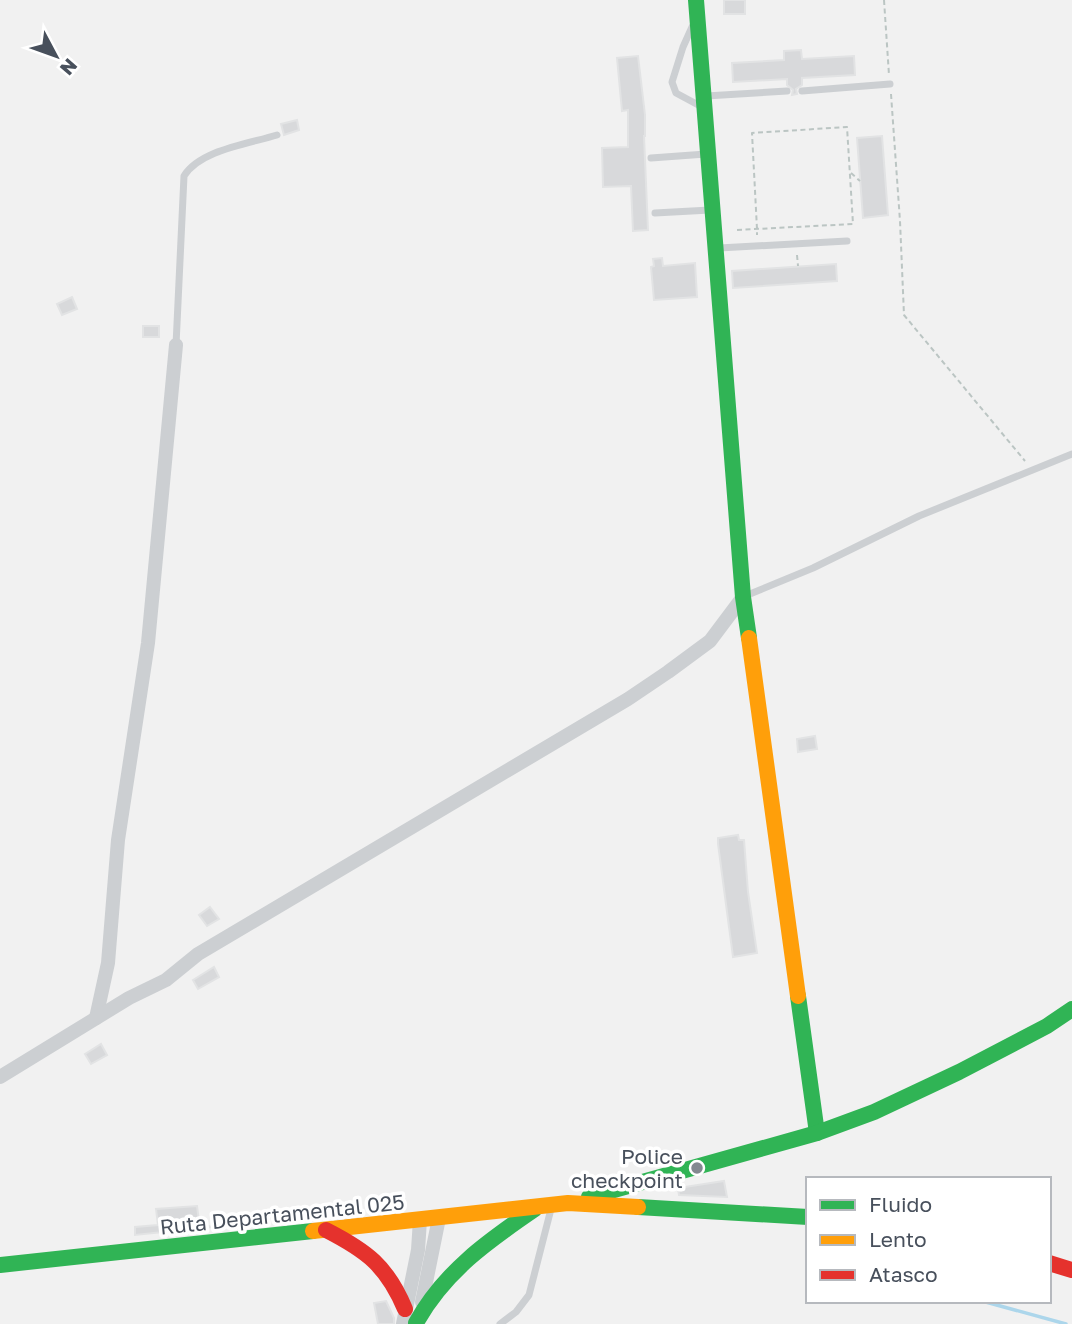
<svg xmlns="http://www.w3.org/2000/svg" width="1072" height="1324" font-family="'Golos Text',sans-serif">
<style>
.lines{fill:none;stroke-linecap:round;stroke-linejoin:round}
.stream{stroke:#acd6eb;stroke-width:3.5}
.building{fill:#d8d9db;stroke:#e2e3e4;stroke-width:2}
.path{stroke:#bbc5c3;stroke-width:2;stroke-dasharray:5 3.5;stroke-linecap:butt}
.lane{stroke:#cccfd2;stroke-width:7}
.street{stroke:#cccfd2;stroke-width:14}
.fast{stroke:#30b455;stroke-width:16}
.slow{stroke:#ff9f0a;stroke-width:16}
.jam{stroke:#e5322d;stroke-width:16}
.poi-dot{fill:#838890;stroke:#fff;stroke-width:2.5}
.labels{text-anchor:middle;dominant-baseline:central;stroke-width:7;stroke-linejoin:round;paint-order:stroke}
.poi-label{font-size:21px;fill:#48505c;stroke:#fff;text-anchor:end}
.street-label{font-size:21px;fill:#48505c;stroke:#fff}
</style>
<rect width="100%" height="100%" fill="#f1f1f1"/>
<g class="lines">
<path class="stream" d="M 982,1301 L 1066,1324"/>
</g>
<g class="building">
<rect x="724" y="0" width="21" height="14"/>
<path d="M 801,50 L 802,59 L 854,56 L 855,75 L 802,78 L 802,85 L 796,89 L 797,94 L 792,95 L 793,90 L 787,85 L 787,79 L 733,82 L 732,63 L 784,60 L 784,51 Z"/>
<path d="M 638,56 L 645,115 L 645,136 L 644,136 L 648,230 L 633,231 L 631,186 L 603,187 L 602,148 L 628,147 L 628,110 L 622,111 L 617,58 Z"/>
<path d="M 297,120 L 299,130 L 284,135 L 281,124 Z"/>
<path d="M 882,136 L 888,215 L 863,218 L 857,138 Z"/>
<path d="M 662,258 L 663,266 L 695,263 L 697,297 L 654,300 L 651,267 L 654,266 L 653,259 Z"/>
<path d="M 836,264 L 837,281 L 733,288 L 732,271 Z"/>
<path d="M 72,297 L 77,309 L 62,315 L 57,304 Z"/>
<rect x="143" y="326" width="16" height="11"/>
<path d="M 815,736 L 817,749 L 798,752 L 797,739 Z"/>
<path d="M 738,835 L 739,840 L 744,840 L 748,892 L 757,953 L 733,957 L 718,844 L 718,838 Z"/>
<path d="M 210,907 L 219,919 L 207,926 L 199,915 Z"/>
<path d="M 214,967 L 219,977 L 198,989 L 193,980 Z"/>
<path d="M 101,1044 L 107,1055 L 91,1064 L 85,1054 Z"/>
<path d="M 724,1181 L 727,1197 L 679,1195 L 678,1188 Z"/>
<path d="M 197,1206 L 199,1221 L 211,1227 L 135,1235 L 135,1227 L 158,1225 L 156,1209 Z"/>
<path d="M 386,1301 L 394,1318 L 394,1324 L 378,1324 L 374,1303 Z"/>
</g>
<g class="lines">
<g class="path">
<path d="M 884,0 L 889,75"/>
<path d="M 891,94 L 900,221 L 904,315 L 1025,461"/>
<path d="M 851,173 L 860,181"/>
<path d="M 737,230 L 853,224 L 847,127 L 752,133 L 757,229 L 757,235"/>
<path d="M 797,255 L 798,266"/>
</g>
<g class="lane">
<path d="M 692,27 L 683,47 L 672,82 L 676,93 L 702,107"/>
<path d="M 802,91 L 890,84"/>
<path d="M 706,96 L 787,91"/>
<path d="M 651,158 L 706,154"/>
<path d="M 655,213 L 710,210"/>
<path d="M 719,248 L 847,241"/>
<path d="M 176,345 L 184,176 C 200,150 248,144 277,135"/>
<path d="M 745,596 L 813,568 L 919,516 L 1072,454"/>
<path d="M 500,1324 L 516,1312 L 529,1295 L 551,1209"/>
</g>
<g class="street">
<path d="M 96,1018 L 108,963 L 118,840 L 148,643 L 176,345"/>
<path d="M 0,1077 L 129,998 L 166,980 L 198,954 L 628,699 L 668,672 L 710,641 L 743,597"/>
<path d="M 422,1302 L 439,1218"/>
<path d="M 403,1324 L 418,1250 L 420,1220"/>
</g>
<g class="fast">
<path d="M 696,0 L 743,597 L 749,638"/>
<path d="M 798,996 L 817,1133"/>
<path d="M 589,1197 L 817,1133 L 874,1112 L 959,1072 L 1047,1026 L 1072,1009"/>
<path d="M 638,1207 L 808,1217"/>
<path d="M 0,1265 L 313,1231"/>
<path d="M 416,1323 C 444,1272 488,1241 535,1209"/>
</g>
<g class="slow">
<path d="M 749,638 L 798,996"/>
<path d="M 313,1231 L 568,1203 L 638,1207"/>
</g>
<g class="jam">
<path d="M 326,1230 C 367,1251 387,1266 405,1309"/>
<path d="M 1049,1263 L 1072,1270"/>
</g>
</g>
<circle class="poi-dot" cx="697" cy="1168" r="7"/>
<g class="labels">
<g class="poi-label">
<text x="683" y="1156">Police<tspan x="683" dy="24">checkpoint</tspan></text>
</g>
<g class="street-label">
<text transform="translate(282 1214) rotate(-6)">Ruta Departamental 025</text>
</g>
</g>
<rect x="806" y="1177" width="245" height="126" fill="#ffffff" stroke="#b6b9be" stroke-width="2"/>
<rect x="820" y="1200" width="35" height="10" fill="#30b455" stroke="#b6b9be" stroke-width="2"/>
<text x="869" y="1212" font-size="21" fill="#48505c">Fluido</text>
<rect x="820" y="1235" width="35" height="10" fill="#ff9f0a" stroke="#b6b9be" stroke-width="2"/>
<text x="869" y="1247" font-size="21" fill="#48505c">Lento</text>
<rect x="820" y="1270" width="35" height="10" fill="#e5322d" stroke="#b6b9be" stroke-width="2"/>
<text x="869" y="1282" font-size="21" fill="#48505c">Atasco</text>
<g transform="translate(56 56) rotate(131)" stroke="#ffffff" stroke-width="5" paint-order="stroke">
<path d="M0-5L12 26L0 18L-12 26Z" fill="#48505c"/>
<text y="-10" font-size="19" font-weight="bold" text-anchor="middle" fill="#48505c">N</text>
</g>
</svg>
